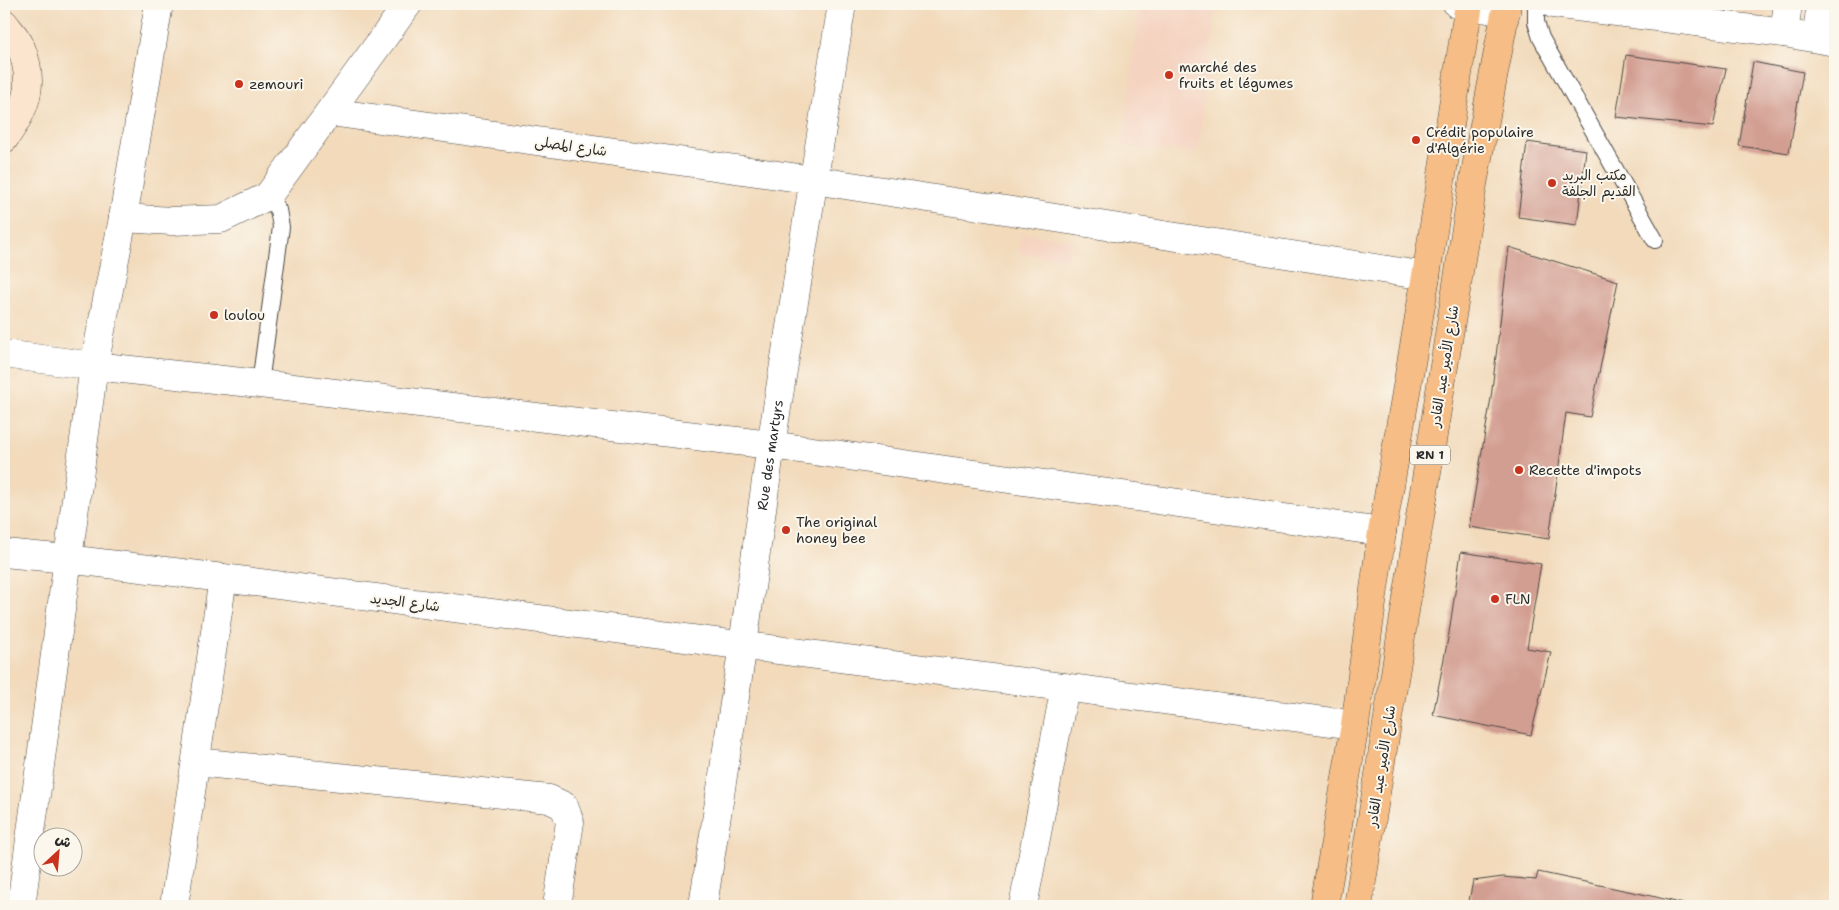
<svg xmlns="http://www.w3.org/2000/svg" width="1839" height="910" font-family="'Shantell Sans','Playpen Sans Arabic',sans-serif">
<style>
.built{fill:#f5d3c1}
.building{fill:#d39e92}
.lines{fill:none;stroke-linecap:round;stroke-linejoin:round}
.service-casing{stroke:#494541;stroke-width:18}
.minor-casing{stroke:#494541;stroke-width:29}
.tertiary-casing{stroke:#494541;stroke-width:29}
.secondary-casing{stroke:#494541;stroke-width:29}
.primary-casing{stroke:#494541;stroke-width:29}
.service{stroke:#fff;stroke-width:16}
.minor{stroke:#fff;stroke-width:28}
.tertiary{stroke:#fff;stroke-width:28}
.secondary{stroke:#fbe5cf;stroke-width:28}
.primary{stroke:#f6be86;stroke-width:28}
.poi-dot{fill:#c8321e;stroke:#fbf7ec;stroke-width:2}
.labels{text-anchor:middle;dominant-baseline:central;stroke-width:4;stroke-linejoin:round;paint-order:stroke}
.shield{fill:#fbf7ec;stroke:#696865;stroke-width:1}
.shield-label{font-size:12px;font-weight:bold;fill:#2b2b2b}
.poi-label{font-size:14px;fill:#2b2b2b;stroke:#fbf7ec;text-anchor:start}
.street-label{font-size:14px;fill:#2b2b2b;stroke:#fbf7ec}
</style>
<rect width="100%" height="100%" fill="#fbf7ec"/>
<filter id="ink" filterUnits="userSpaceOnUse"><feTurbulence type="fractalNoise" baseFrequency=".02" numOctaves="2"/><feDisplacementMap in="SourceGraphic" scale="10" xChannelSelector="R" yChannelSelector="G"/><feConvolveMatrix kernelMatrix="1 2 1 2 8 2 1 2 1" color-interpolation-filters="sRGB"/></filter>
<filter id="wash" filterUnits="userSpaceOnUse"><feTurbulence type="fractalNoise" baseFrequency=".0096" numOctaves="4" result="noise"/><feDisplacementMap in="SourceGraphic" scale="20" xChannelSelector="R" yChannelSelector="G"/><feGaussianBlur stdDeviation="1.12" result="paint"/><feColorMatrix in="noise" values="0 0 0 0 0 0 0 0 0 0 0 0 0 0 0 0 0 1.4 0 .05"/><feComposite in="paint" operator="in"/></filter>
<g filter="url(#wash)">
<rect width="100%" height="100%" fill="#f2dabb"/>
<g class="built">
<path d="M 1139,4 L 1216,4 L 1197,153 L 1123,146 Z"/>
<path d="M 1700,4 L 1765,4 L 1763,14 Z"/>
<path d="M 1021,233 L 1072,240 L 1067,259 L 1019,253 Z"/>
</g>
<g id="blocks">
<g class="building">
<path d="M 1626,55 L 1726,69 L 1713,127 L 1616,117 Z"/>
<path d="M 1753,62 L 1803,72 L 1789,153 L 1739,146 Z"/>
<path d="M 1527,142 L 1586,150 L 1577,225 L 1518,217 Z"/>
<path d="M 1509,247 L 1618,281 L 1590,417 L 1566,413 L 1549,539 L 1469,527 L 1491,398 Z"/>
<path d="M 1461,552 L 1541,564 L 1527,648 L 1551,652 L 1531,735 L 1433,715 L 1449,633 Z"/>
<path d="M 1538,872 L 1656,897 L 1683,904 L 1686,906 L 1468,906 L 1473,881 L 1503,877 L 1536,880 Z"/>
</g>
</g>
</g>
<g filter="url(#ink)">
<use href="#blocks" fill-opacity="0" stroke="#494541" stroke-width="1"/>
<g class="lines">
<defs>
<g id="service">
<path d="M 1536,4 L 1536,22 L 1541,38 L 1655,240"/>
<path d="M 260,384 L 281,227 L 278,210 L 268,196"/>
</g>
<g id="minor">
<path d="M 1553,4 L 1784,33 L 1835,42"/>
<path d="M 1784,33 L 1788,4"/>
<path d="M 1816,38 L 1821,4"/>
<path d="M 330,112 L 813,180 L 1426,276"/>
<path d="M 123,218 L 172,221 L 221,219 L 268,196 L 408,4"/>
<path d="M 4,354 L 94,366 L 260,384 L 771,445 L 1382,532"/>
<path d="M 4,553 L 67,559 L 223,578 L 1355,725"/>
<path d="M 196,762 L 549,799 L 564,806 L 570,822 L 557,906"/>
<path d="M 21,906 L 94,366 L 123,218 L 159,4"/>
<path d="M 174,906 L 223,578"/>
<path d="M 1023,906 L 1065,687"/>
</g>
<g id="tertiary">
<path d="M 1457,4 L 1506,12"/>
<path id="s1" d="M 703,906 L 743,645 L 771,445 L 842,4"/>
</g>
<path id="secondary" d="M 4,23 C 9,30 16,37 20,45 C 36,83 27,108 4,139"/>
<g id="primary">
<path d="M 1324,906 L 1355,725 L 1382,532 L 1426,276 L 1469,4"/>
<path d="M 1358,906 L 1473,184 L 1507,4"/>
</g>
</defs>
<use href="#service" class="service-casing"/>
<use href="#minor" class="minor-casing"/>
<use href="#tertiary" class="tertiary-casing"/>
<use href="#secondary" class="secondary-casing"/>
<use href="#primary" class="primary-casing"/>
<use href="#service" class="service"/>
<use href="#minor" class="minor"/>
<use href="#tertiary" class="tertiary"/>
<use href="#secondary" class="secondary"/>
<use href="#primary" class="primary"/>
</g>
</g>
<g class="poi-dot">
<circle cx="1169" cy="75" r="5"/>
<circle cx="239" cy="84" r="5"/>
<circle cx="1416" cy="140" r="5"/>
<circle cx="1552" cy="183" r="5"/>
<circle cx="214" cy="315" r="5"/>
<circle cx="1519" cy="470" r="5"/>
<circle cx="786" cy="530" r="5"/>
<circle cx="1495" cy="599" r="5"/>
</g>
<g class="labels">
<rect class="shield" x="1410" y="445.5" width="40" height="19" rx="4"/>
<g class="shield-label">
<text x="1430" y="455">RN 1</text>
</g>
<g class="poi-label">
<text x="1179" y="67">marché des<tspan x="1179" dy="16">fruits et légumes</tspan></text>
<text x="249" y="84">zemouri</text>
<text x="1426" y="132">Crédit populaire<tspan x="1426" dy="16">d'Algérie</tspan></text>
<text x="1562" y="175">مكتب البريد<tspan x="1562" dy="16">القديم الجلفة</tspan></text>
<text x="224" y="315">loulou</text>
<text x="1529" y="470">Recette d'impots</text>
<text x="796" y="522">The original<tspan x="796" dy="16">honey bee</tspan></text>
<text x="1505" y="599">FLN</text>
</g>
<g class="street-label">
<text transform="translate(571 146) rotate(8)">شارع المصلى</text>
<text transform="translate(1444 366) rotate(-81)">شارع الأمير عبد القادر</text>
<text stroke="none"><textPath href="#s1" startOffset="456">Rue des martyrs</textPath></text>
<text transform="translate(405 602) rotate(7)">شارع الجديد</text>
<text transform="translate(1381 766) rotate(-81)">شارع الأمير عبد القادر</text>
</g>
</g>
<rect width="1839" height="910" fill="none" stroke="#fbf7ec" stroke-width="20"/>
<g transform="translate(58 852) rotate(26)"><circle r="24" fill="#fbf7ec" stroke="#a8a59f"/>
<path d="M0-4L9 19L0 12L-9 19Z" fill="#c8321e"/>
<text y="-8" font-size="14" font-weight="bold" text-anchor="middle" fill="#2b2b2b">ش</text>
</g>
</svg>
